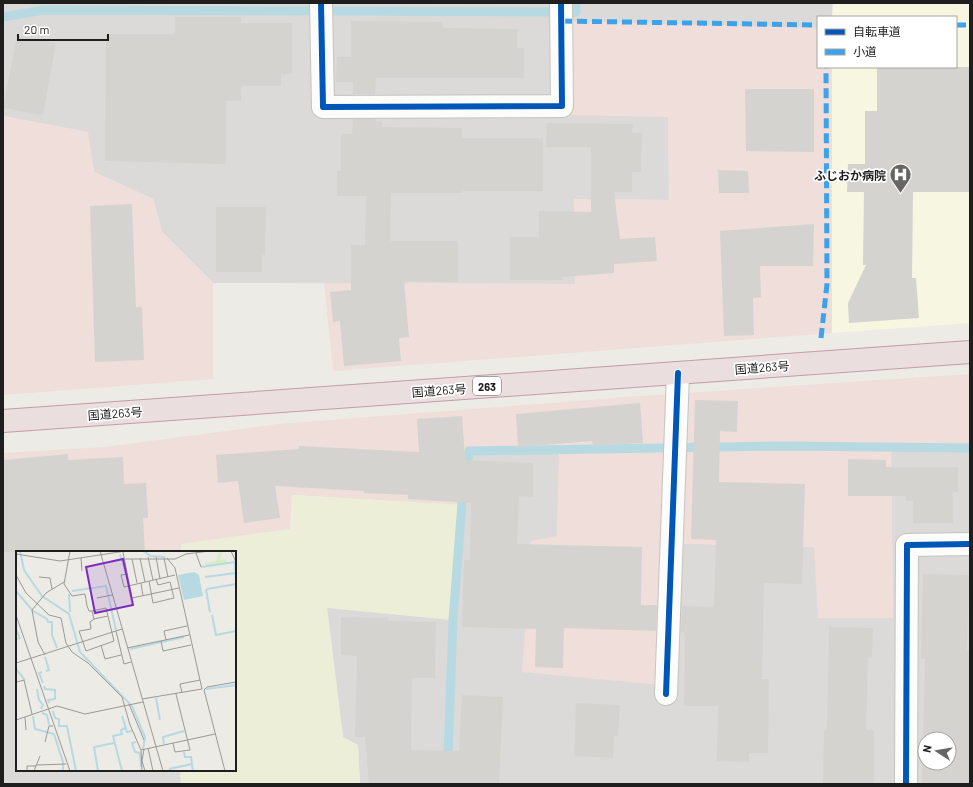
<svg xmlns="http://www.w3.org/2000/svg" width="973" height="787" font-family="Barlow,'Noto Sans JP',sans-serif">
<style>
.residential{fill:#dcdad8;fill-rule:evenodd}
.commercial{fill:#f0deda}
.education{fill:#f6f6e1}
.farmland{fill:#edeed8}
.lines{fill:none;stroke-linecap:round;stroke-linejoin:round}
.stream{stroke:#b7d9e2;stroke-width:9}
.building{fill:#d5d3cf;fill-rule:evenodd}
.street-casing{stroke:#c5c4c2;stroke-width:24}
.highway-casing{stroke:#c59ba6;stroke-width:24}
.street{stroke:#fcfcfb;stroke-width:22}
.highway{stroke:#eadedf;stroke-width:22}
.quiet{stroke:#3da2ea;stroke-width:5;stroke-dasharray:10 5;stroke-linecap:butt}
.cycleway-casing{stroke:#fff;stroke-width:8}
.cycleway{stroke:#0057b8;stroke-width:6}
.labels{text-anchor:middle;dominant-baseline:central;stroke-width:3.5;stroke-linejoin:round;paint-order:stroke}
.shield{fill:#fff;stroke:#626262;stroke-width:1}
.shield-label{font-size:11px;font-weight:bold;fill:#1e1e1e}
.poi-label{font-size:12px;font-weight:bold;fill:#1e1e1e;stroke:#fff;text-anchor:end}
.street-label{font-size:12px;fill:#1e1e1e;stroke:#fff}
.inset-river{fill:none;stroke:#b7d9e2;stroke-width:2}
.inset-road{fill:none;stroke:#9a9996;stroke-width:1}
.view{fill:#7b2cbf;fill-opacity:0.15;stroke:#7b2cbf;stroke-width:2}
.inset-edge{fill:none;stroke:#1e1e1e;stroke-width:2}
</style>
<rect width="100%" height="100%" fill="#edebe6"/>
<g class="residential">
<path d="M 3,3 L 833,3 L 832,17 L 818,17 L 818,28 L 572,22 L 668,117 L 669,200 L 574,199 L 575,284 L 213,283 L 162,232 L 153,199 L 94,172 L 87,132 L 3,116 Z"/>
<path d="M 891,447 L 970,448 L 970,784 L 360,784 L 358,745 L 343,737 L 327,607 L 453,620 L 461,505 L 469,451 L 560,449 L 557,536 L 663,543 L 814,547 L 893,618 ZM 925,739 L 949,739 L 949,763 L 925,763 Z"/>
<path d="M 3,547 L 17,552 L 17,770 L 180,770 L 181,784 L 3,784 Z"/>
</g>
<g class="commercial">
<path d="M 572,21 L 818,28 L 818,67 L 832,67 L 832,333 L 333,371 L 324,283 L 575,284 L 574,199 L 669,200 L 668,117 L 572,115 Z"/>
<path d="M 3,116 L 88,132 L 94,172 L 153,199 L 162,232 L 213,283 L 213,379 L 3,395 Z"/>
<path d="M 970,374 L 970,448 L 891,447 L 893,618 L 818,618 L 814,547 L 663,543 L 662,685 L 522,672 L 531,541 L 557,536 L 559,449 L 469,451 L 461,505 L 293,495 L 290,529 L 181,544 L 182,551 L 24,552 L 3,547 L 3,453 L 105,447 L 278,424 L 640,396 Z"/>
</g>
<path class="education" d="M 833,3 L 970,3 L 970,323 L 832,333 L 832,67 L 956,67 L 956,17 L 832,17 Z"/>
<path class="farmland" d="M 292,495 L 461,505 L 453,620 L 327,608 L 343,737 L 358,745 L 360,784 L 181,784 L 180,770 L 235,770 L 235,552 L 181,552 L 181,544 L 290,529 Z"/>
<g class="lines">
<g class="stream">
<path d="M 3,17 L 44,10 L 576,12 L 576,3"/>
<path d="M 466,471 L 469,451 L 784,446 L 970,448"/>
<path d="M 447,784 L 453,620 L 463,490"/>
</g>
</g>
<g class="building">
<path d="M 175,17 L 241,17 L 241,23 L 292,23 L 292,74 L 281,74 L 281,86 L 241,86 L 241,101 L 226,101 L 226,164 L 105,161 L 106,34 L 175,34 Z"/>
<path d="M 351,21 L 443,22 L 443,28 L 517,29 L 517,48 L 524,48 L 524,78 L 376,78 L 375,94 L 353,94 L 353,82 L 336,82 L 337,57 L 351,57 Z"/>
<path d="M 17,36 L 56,43 L 43,115 L 3,108 Z"/>
<path d="M 877,67 L 970,67 L 970,192 L 913,192 L 912,278 L 916,278 L 919,318 L 849,323 L 848,303 L 866,265 L 863,265 L 864,192 L 847,192 L 848,164 L 865,164 L 865,111 L 877,111 Z"/>
<path d="M 745,89 L 814,89 L 814,152 L 746,151 Z"/>
<path d="M 353,119 L 375,119 L 375,121 L 382,122 L 382,127 L 462,128 L 462,138 L 543,138 L 543,191 L 462,191 L 462,193 L 391,193 L 390,241 L 458,241 L 458,282 L 404,281 L 409,337 L 399,338 L 401,361 L 344,366 L 340,321 L 333,322 L 330,292 L 351,290 L 351,245 L 365,245 L 366,196 L 337,196 L 337,171 L 341,171 L 341,134 L 352,134 Z"/>
<path d="M 547,123 L 633,124 L 632,133 L 642,133 L 641,172 L 632,172 L 632,192 L 614,192 L 620,239 L 655,237 L 657,261 L 614,264 L 614,273 L 563,277 L 563,280 L 510,280 L 510,237 L 539,237 L 539,211 L 591,212 L 591,147 L 546,147 Z"/>
<path d="M 718,170 L 748,171 L 749,193 L 719,193 Z"/>
<path d="M 132,204 L 136,307 L 142,307 L 144,360 L 95,362 L 90,206 Z"/>
<path d="M 216,207 L 266,207 L 265,255 L 262,255 L 262,272 L 216,272 Z"/>
<path d="M 814,224 L 813,266 L 760,266 L 761,297 L 753,298 L 754,335 L 724,336 L 720,231 Z"/>
<path d="M 695,400 L 738,401 L 737,432 L 720,431 L 719,482 L 805,484 L 802,584 L 764,583 L 762,679 L 769,679 L 768,753 L 749,753 L 749,762 L 717,761 L 718,706 L 684,706 L 685,642 L 684,632 L 681,632 L 682,606 L 714,607 L 716,540 L 691,539 Z"/>
<path d="M 640,403 L 643,443 L 593,446 L 592,441 L 518,447 L 516,414 Z"/>
<path d="M 462,416 L 465,460 L 533,463 L 533,497 L 519,496 L 517,544 L 642,547 L 641,605 L 657,605 L 656,631 L 564,628 L 563,668 L 535,667 L 536,629 L 462,627 L 464,560 L 470,560 L 471,503 L 408,499 L 408,495 L 364,493 L 364,491 L 275,486 L 280,518 L 244,523 L 238,481 L 218,483 L 216,455 L 299,449 L 299,446 L 419,452 L 417,419 Z"/>
<path d="M 68,454 L 68,460 L 123,457 L 124,484 L 146,483 L 148,518 L 143,518 L 145,552 L 3,552 L 3,460 Z"/>
<path d="M 848,459 L 886,460 L 886,467 L 958,467 L 958,492 L 953,492 L 953,523 L 913,523 L 913,501 L 906,501 L 906,496 L 848,496 Z"/>
<path d="M 923,574 L 969,575 L 967,650 L 970,650 L 969,784 L 922,784 L 925,659 L 921,659 ZM 925,739 L 949,739 L 949,763 L 925,763 Z"/>
<path d="M 341,617 L 388,618 L 388,621 L 436,622 L 435,678 L 412,678 L 411,750 L 459,751 L 462,695 L 503,697 L 499,784 L 369,784 L 365,737 L 355,737 L 357,656 L 341,655 Z"/>
<path d="M 829,627 L 873,628 L 872,658 L 868,658 L 866,730 L 874,730 L 874,784 L 823,784 L 824,730 L 827,730 Z"/>
<path d="M 576,703 L 620,705 L 618,736 L 614,736 L 613,758 L 574,756 Z"/>
</g>
<g class="lines">
<defs>
<g id="street">
<path d="M 321,3 L 323,107 L 562,106 L 561,3"/>
<path d="M 666,694 L 678,373"/>
<path d="M 906,784 L 907,545 L 970,544"/>
</g>
<path id="highway" d="M 3,421 L 970,352"/>
</defs>
<use href="#street" class="street-casing"/>
<use href="#highway" class="highway-casing"/>
<use href="#street" class="street"/>
<use href="#highway" class="highway"/>
<g class="quiet">
<path d="M 562,21 L 818,25"/>
<path d="M 956,25 L 970,25"/>
<path d="M 821,338 L 827,284 L 826,67"/>
</g>
<defs>
<g id="cycleway">
<path d="M 321,3 L 323,107 L 562,106 L 561,3"/>
<path d="M 666,694 L 678,373"/>
<path d="M 906,784 L 907,545 L 970,544"/>
</g>
</defs>
<use href="#cycleway" class="cycleway-casing"/>
<use href="#cycleway" class="cycleway"/>
</g>
<defs>
<symbol id="hospital-pin" viewBox="-11 -11 22 30"><path d="M0 17L-7.5 6A9.5 9.5 0 1 1 7.5 6Z" fill="#666664" stroke="#fff"/><path d="M-5-5h3v3.5h4V-5h3V5h-3V1.5h-4V5h-3Z" fill="#fff"/></symbol>
</defs>
<g fill-rule="evenodd">
<use href="#hospital-pin" x="888" y="162" width="25" height="34"/>
</g>
<g class="labels">
<rect class="shield" x="473" y="377" width="28" height="18" rx="3"/>
<g class="shield-label">
<text x="487" y="386">263</text>
</g>
<g class="poi-label">
<text x="886" y="175">ふじおか病院</text>
</g>
<g class="street-label">
<text transform="translate(762 367) rotate(-4)">国道263号</text>
<text transform="translate(439 390) rotate(-4)">国道263号</text>
<text transform="translate(115 413) rotate(-4)">国道263号</text>
</g>
</g>
<g transform="translate(16 551)">
<rect width="220" height="220" fill="#edebe6"/>
<path d="M 203,0 L 206,1 L 204,9 L 210,8 L 211,12 L 190,15 L 189,12 L 200,10 Z" fill="#d9edc2"/>
<path d="M 178,21 L 183,24 L 187,45 L 168,49 L 162,24 Z" fill="#b7d9e2"/>
<path class="inset-river" d="M 4,0 L 8,19 L 26,45 L 53,63 L 64,101 L 116,155 L 129,186 L 127,199M 128,0 L 134,5 L 149,6M 104,3 L 110,22M 219,11 L 220,29M 185,16 L 219,11M 189,26 L 220,22M 190,38 L 194,61M 191,38 L 220,33M 0,40 L 17,60 L 31,68 L 32,71 L 36,71 L 36,84 L 41,97M 56,40 L 90,35 L 100,79M 53,43 L 54,61M 196,64 L 200,84 L 220,80M 0,78 L 4,87 L 0,88M 114,98 L 168,86M 29,106 L 33,119 L 30,120M 0,118 L 9,129M 26,121 L 23,122 L 27,132M 28,135 L 29,138 L 39,139 L 39,148 L 32,149 L 33,152M 21,138 L 23,149 L 27,154 L 25,158M 190,138 L 220,134M 140,147 L 144,169M 37,160 L 39,167 L 43,168 L 43,175 L 51,175 L 60,220M 26,162 L 31,164 L 33,174M 17,165 L 19,178 L 38,183 L 47,211 L 47,220M 106,165 L 111,181 L 116,180M 120,191 L 116,192 L 119,201 L 124,202 L 125,216M 148,193 L 147,186 L 168,180M 168,201 L 169,206 L 175,206 L 177,220M 153,218 L 176,213M 82,220 L 78,196 L 98,192M 106,220 L 97,185 L 106,183 L 105,179 L 109,177"/>
<path class="inset-road" d="M 54,0 L 48,33 L 56,45 L 69,43 L 71,55 L 73,60 L 76,60 L 78,68 L 74,71 L 75,78 L 63,80 L 70,100 L 98,90 L 90,57 L 76,60M 84,0 L 147,220M 215,0 L 220,11M 107,1 L 116,47 L 163,37M 180,2 L 185,16M 0,3 L 44,10 L 110,0M 132,6 L 137,29M 140,6 L 144,28M 65,7 L 66,20M 124,7 L 129,31M 148,7 L 152,26M 108,8 L 159,8 L 170,3 L 194,0M 116,8 L 121,32M 111,23 L 105,24 L 108,36 L 159,24M 0,24 L 10,42 L 33,64 L 45,67 L 50,92 L 56,101 L 72,112 L 106,146 L 114,174 L 125,199M 23,26 L 34,27 L 36,38M 133,30 L 137,52 L 158,47 L 154,31 L 142,34 L 140,28M 125,32 L 127,45M 81,47 L 96,44M 0,64 L 54,220M 78,68 L 92,65M 100,80 L 108,113 L 115,111M 150,89 L 148,80 L 171,75M 145,90 L 147,100 L 175,94M 85,94 L 89,108 L 105,104M 111,97 L 173,84M 29,104 L 22,91 L 16,59 L 30,42 L 48,31M 0,112 L 106,78M 0,128 L 1,131 L 8,129 L 16,163M 166,142 L 164,133 L 184,129M 126,148 L 186,138 L 159,17 L 151,7M 113,153 L 128,189M 9,166 L 10,179M 0,169 L 41,155 L 69,163 L 127,151M 29,191 L 33,175 L 37,175M 157,192 L 159,201 L 174,199 L 160,143M 132,197 L 137,220M 128,198 L 126,210 L 129,220M 21,214 L 50,213M 11,220 L 11,215 L 20,215M 18,220 L 24,205M 126,220 L 125,199 L 199,183M 209,220 L 188,139 L 191,136 L 220,131"/>
<path class="view" d="M 107,8 L 117,54 L 79,62 L 70,16 Z"/>
<rect width="220" height="220" class="inset-edge"/>
</g>
<rect width="973" height="787" fill="none" stroke="#1e1e1e" stroke-width="8"/>
<rect x="817" y="16" width="140" height="52" fill="#ffffff" stroke="#a5a5a5"/>
<rect x="825" y="29" width="20" height="6" fill="#0057b8" stroke="#a5a5a5"/>
<text x="853" y="36" font-size="12" fill="#1e1e1e">自転車道</text>
<rect x="825" y="49" width="20" height="6" fill="#3da2ea" stroke="#a5a5a5"/>
<text x="853" y="56" font-size="12" fill="#1e1e1e">小道</text>
<g transform="translate(937 751) rotate(282)"><circle r="19" fill="#ffffff" stroke="#a5a5a5"/>
<path d="M0-3L7 15L0 10L-7 15Z" fill="#666664"/>
<text y="-6" font-size="11" font-weight="bold" text-anchor="middle" fill="#1e1e1e">N</text>
</g>
<path d="M18 34v6h90v-6" fill="none" stroke="#1e1e1e" stroke-width="2"/>
<text x="24" y="34" font-size="12" fill="#1e1e1e" stroke="#ffffff" stroke-width="3" paint-order="stroke">20 m</text>
</svg>
